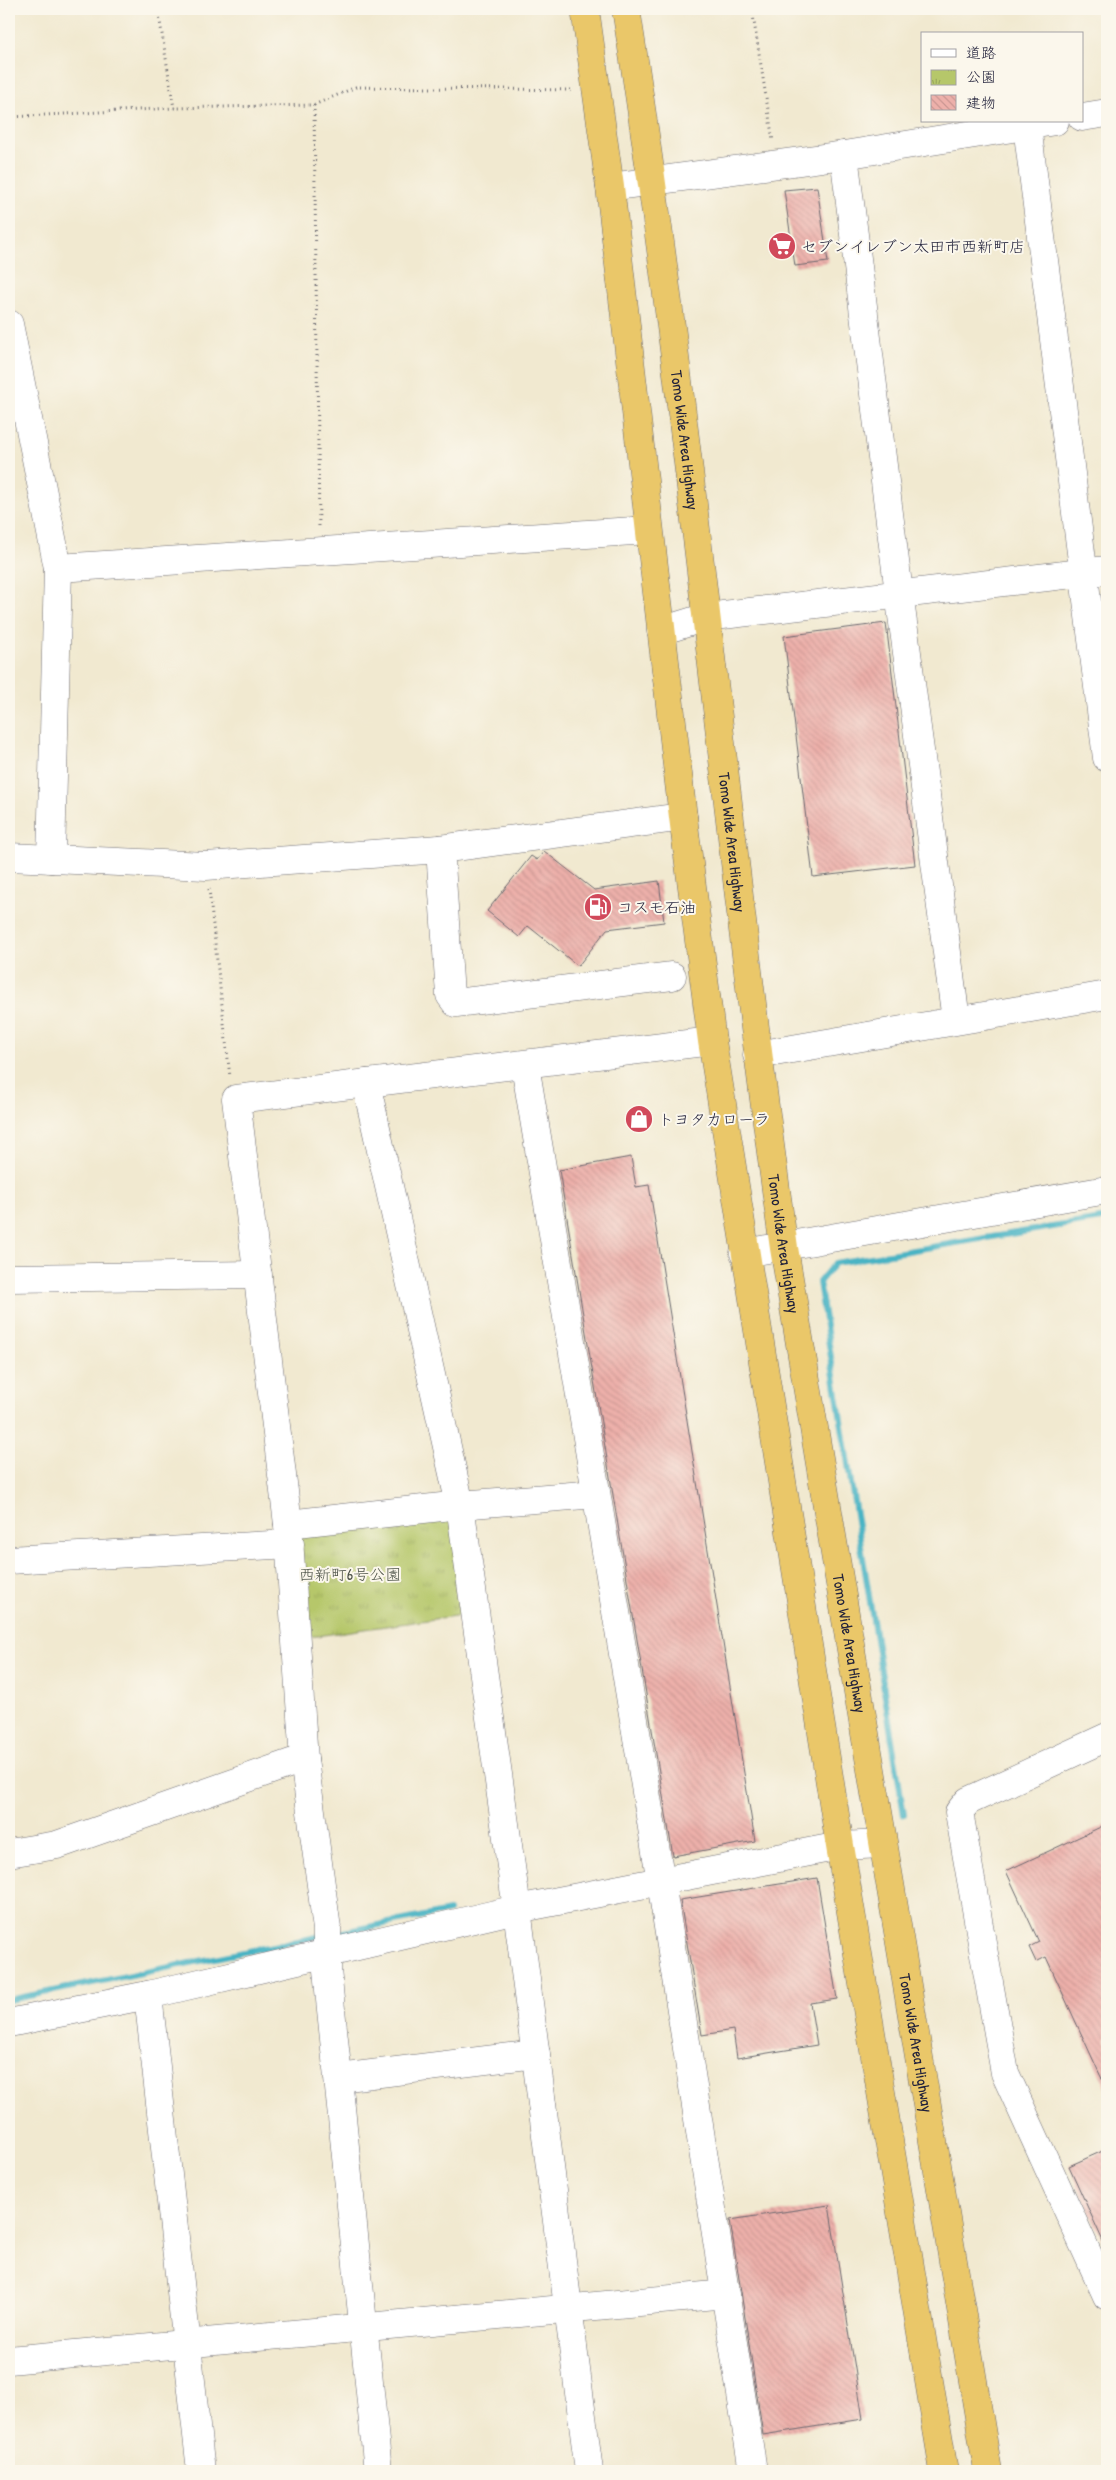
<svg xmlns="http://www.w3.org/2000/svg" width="1116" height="2480" font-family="'Patrick Hand','Klee One',sans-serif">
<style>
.grass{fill:#b6c76a;stroke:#6c7452}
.park{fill:url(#park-tufts);stroke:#6c7452}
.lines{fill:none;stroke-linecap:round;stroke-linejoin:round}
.stream{stroke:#48b4c4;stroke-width:6}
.building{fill:url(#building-back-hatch)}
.minor-casing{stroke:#6a686f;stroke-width:29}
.highway-casing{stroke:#6a686f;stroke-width:29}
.path{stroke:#6a686f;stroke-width:3;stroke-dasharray:1 4;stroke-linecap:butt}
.minor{stroke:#fff;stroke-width:28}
.highway{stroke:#eac769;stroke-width:28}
.labels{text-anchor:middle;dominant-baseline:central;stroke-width:4;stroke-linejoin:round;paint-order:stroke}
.poi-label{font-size:16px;fill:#22223b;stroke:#fbf7ec;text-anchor:start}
.street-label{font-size:16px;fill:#22223b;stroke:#fbf7ec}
.park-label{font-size:16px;fill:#4e5449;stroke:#fbf7ec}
</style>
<defs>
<pattern id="park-tufts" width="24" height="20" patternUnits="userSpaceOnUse" patternTransform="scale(1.25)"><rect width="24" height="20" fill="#b6c76a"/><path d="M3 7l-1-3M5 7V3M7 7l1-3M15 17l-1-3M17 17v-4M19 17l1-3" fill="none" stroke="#9cab5d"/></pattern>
<pattern id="building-back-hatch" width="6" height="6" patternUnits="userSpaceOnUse" patternTransform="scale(1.25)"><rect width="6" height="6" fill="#edb0aa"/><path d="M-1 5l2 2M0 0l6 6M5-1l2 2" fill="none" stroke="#cb9793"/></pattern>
</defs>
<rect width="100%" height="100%" fill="#fbf7ec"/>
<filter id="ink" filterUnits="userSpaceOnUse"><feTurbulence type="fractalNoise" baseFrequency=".02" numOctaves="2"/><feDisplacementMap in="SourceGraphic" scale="10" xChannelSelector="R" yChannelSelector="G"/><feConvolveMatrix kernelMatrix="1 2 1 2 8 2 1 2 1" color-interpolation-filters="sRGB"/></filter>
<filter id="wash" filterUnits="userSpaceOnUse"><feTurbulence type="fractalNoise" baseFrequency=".0096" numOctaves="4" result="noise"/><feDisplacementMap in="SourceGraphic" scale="20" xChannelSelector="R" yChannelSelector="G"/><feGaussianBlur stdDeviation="1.12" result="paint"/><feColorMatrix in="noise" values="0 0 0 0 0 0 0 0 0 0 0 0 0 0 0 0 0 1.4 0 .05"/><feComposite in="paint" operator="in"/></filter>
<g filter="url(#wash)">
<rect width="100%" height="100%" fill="#f1e9d0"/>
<path class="grass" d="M 337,9 L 411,9 L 338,16 Z"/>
<path class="park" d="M 460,1505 L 476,1613 L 296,1639 L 288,1524 Z"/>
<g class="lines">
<g class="stream">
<path d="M 904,1815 L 819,1282 L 835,1263 L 1107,1218"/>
<path d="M 334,1934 L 449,1911"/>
<path d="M 9,2000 L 322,1936"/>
</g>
</g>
<g id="blocks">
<g class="building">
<path d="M 817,187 L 828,262 L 795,266 L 784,190 Z"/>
<path d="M 886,623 L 915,865 L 813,877 L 784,636 Z"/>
<path d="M 544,851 L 594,890 L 659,881 L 664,922 L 607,929 L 578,966 L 528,926 L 519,937 L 487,911 L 531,856 L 537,860 Z"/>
<path d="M 631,1157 L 636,1187 L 649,1185 L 755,1841 L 673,1856 L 559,1170 Z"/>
<path d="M 1107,1824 L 1107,2090 L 1046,1957 L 1036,1962 L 1029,1947 L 1039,1942 L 1006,1871 Z"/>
<path d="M 817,1878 L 837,1999 L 810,2003 L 817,2045 L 737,2058 L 733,2030 L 702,2035 L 680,1900 Z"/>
<path d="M 1107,2149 L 1107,2250 L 1069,2166 Z"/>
<path d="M 829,2205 L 863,2419 L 763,2435 L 730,2220 Z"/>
</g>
</g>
</g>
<g filter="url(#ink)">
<use href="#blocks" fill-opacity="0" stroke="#6a686f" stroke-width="1"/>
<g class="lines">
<defs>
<g id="minor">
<path d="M 1082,117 L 1107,113"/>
<path d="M 1027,126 L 1107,758"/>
<path d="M 844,155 L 899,593 L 956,1020"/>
<path d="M 610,187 L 844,155 L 1055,121"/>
<path d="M 9,324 L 58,568 L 51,859"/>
<path d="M 58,568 L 649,530"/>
<path d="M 661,631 L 706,617 L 1107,570"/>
<path d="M 440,849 L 450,995 L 456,1003 L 672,976"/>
<path d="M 9,857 L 206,866 L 440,849 L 683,817"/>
<path d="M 757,1055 L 1107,995"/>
<path d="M 525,1065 L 661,1882 L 753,2471"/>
<path d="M 366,1083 L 460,1505 L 517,1909 L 589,2471"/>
<path d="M 744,1253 L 1107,1190"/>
<path d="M 9,1278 L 258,1275"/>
<path d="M 288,1524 L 460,1505 L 596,1494"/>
<path d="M 9,1560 L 290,1544"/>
<path d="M 1107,1737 L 968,1801 L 959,1812 L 1005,2073 L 1107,2296"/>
<path d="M 9,1853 L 57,1845 L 291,1763 L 304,1760"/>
<path d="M 148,1995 L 201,2471"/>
<path d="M 9,2023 L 148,1995 L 517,1909 L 840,1846 L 883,1844"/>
<path d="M 339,2078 L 536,2054"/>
<path d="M 9,2360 L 726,2294"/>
<path d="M 378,2471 L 327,1970 L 327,1929 L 304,1760 L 288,1524 L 236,1099 L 712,1041"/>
</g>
<g id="highway">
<path d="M 585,9 L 610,187 L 683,817 L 712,1041 L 840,1846 L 944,2471"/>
<path id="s1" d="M 626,9 C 691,420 726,835 784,1248 L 988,2471"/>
</g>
</defs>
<use href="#minor" class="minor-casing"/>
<use href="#highway" class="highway-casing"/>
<g class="path">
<path d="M 158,9 L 174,108"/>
<path d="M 752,9 L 773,141"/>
<path d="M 314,105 L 319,528"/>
<path d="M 9,117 L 174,108 L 314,105 L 356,87 L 573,90"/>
<path d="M 209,889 L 230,1077"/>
</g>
<use href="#minor" class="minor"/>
<use href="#highway" class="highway"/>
</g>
</g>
<defs>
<symbol id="supermarket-disc" viewBox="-11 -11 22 22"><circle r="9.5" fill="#d1495b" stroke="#fbf7ec"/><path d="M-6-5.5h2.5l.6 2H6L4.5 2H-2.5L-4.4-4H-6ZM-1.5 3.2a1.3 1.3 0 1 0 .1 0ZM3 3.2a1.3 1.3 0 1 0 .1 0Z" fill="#fff"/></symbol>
<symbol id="fuel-disc" viewBox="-11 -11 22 22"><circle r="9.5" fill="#d1495b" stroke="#fbf7ec"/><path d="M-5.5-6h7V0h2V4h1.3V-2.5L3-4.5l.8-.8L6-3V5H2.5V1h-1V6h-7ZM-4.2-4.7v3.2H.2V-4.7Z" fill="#fff"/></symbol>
<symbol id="shop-disc" viewBox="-11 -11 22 22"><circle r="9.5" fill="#d1495b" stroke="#fbf7ec"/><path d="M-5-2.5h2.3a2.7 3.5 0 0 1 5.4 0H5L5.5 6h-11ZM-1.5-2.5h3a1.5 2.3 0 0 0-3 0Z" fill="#fff"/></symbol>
</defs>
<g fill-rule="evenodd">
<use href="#supermarket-disc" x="766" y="230" width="32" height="32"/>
<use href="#fuel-disc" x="582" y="891" width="32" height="32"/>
<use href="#shop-disc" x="623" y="1103" width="32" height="32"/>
</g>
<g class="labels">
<g class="poi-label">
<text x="801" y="246">セブンイレブン太田市西新町店</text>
<text x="617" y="907">コスモ石油</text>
<text x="658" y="1119">トヨタカローラ</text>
</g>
<g class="street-label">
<text stroke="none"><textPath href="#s1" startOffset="435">Tomo Wide Area Highway</textPath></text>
<text stroke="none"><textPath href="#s1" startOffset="840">Tomo Wide Area Highway</textPath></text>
<text stroke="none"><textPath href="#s1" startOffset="1245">Tomo Wide Area Highway</textPath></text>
<text stroke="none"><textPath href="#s1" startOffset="1650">Tomo Wide Area Highway</textPath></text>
<text stroke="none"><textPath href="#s1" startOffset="2055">Tomo Wide Area Highway</textPath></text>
</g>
<g class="park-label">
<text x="350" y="1574">西新町6号公園</text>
</g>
</g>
<rect width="1116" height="2480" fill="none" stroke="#fbf7ec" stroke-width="30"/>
<rect x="921" y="32" width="162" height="90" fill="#fbf7ec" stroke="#a4a2a5"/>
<rect x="931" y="49" width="25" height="8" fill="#ffffff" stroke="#a4a2a5"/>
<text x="966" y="58" font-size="15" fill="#22223b">道路</text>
<rect x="931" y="70" width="25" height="15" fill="url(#park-tufts)" stroke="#a4a2a5"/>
<text x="966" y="82" font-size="15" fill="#22223b">公園</text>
<rect x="931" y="95" width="25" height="15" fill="url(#building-back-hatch)" stroke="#a4a2a5"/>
<text x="966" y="108" font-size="15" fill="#22223b">建物</text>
</svg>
